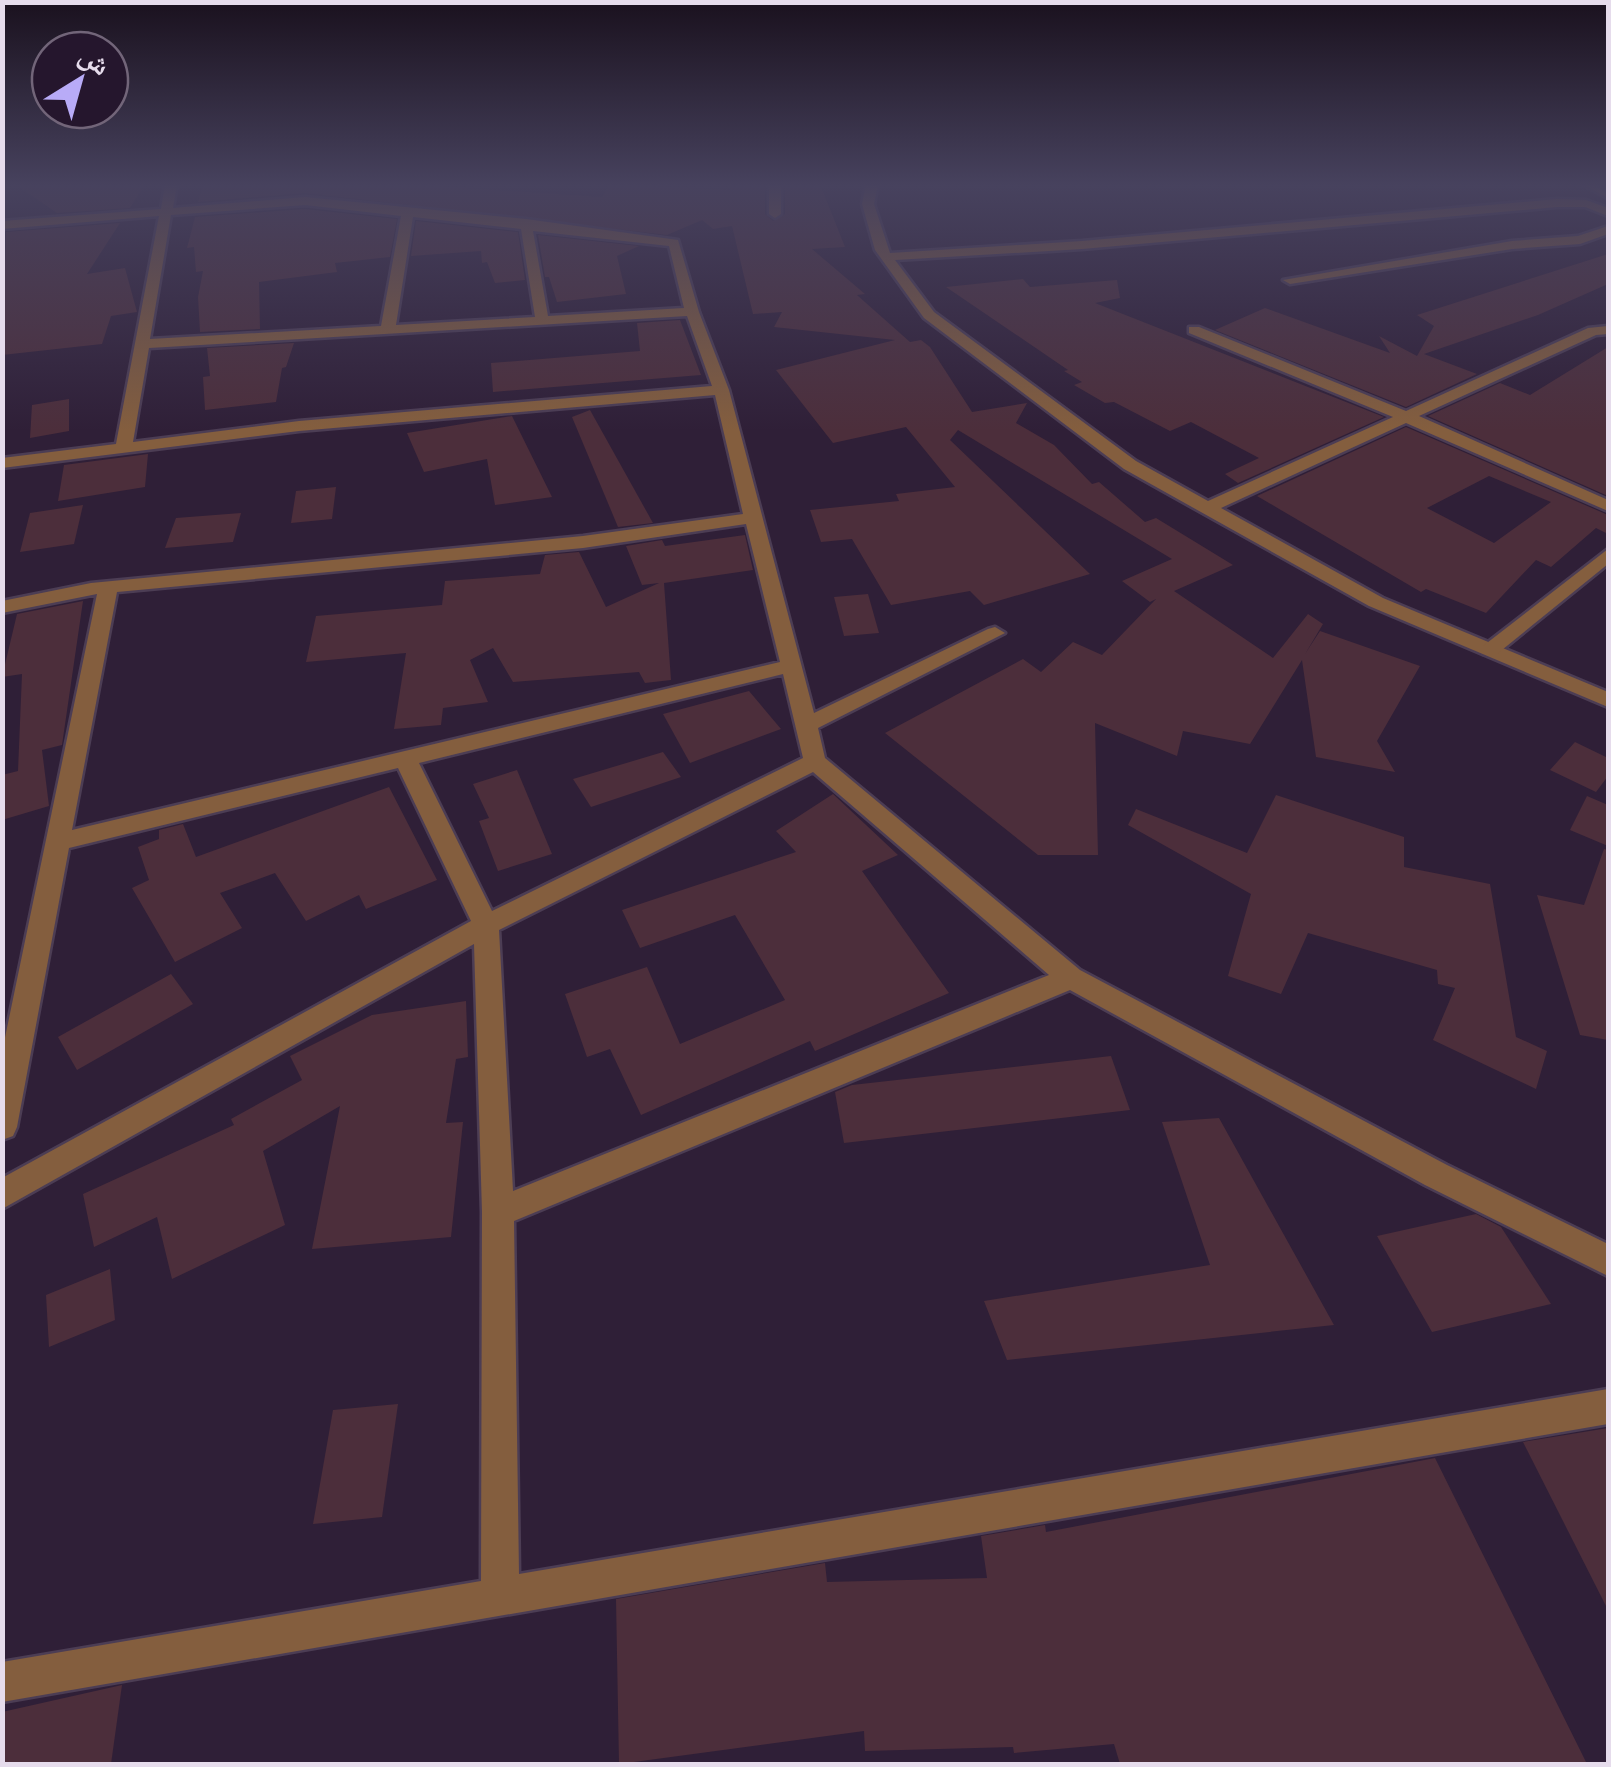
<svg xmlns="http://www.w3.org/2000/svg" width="1611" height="1767" font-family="Bitter,'Noto Naskh Arabic',serif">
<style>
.building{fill:#4c2e3b;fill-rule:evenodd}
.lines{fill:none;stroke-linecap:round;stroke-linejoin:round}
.service-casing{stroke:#4c3d54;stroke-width:5}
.minor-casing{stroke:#4c3d54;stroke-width:5}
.tertiary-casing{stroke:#4c3d54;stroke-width:5}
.service{fill:#845e3e;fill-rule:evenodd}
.minor{fill:#845e3e;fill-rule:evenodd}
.tertiary{fill:#845e3e;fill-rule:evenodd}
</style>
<rect width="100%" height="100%" fill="#2f1f37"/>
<g class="building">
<path d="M 15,184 L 145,184 L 130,208 L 57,213 Z"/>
<path d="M 203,184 L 403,184 L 602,197 L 610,184 L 730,190 L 730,184 L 765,184 L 765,214 L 773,221 L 785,214 L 785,184 L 820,184 L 845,247 L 812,249 L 865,294 L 857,295 L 910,342 L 921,340 L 930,347 L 972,412 L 1027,403 L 1016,423 L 1054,445 L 1092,484 L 1099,482 L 1145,522 L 1156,518 L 1233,565 L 1174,591 L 1273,658 L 1308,614 L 1323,624 L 1305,654 L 1320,631 L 1420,666 L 1377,741 L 1395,772 L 1316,757 L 1302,660 L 1250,744 L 1183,731 L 1177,756 L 1095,723 L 1098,855 L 1038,855 L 885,733 L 1023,659 L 1041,672 L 1073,642 L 1102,655 L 1156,599 L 1150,602 L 1122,581 L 1172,559 L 958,430 L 950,440 L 1090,574 L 984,605 L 970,591 L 891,605 L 852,539 L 821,542 L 810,510 L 899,501 L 896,494 L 955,487 L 906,427 L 833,443 L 776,370 L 895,340 L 774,327 L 782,312 L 753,314 L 732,226 L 713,229 L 702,220 L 667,235 L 305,193 L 198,202 Z"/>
<path d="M 305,209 L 397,219 L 390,257 L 335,263 L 337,272 L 259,282 L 260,329 L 200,332 L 198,297 L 203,271 L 196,272 L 194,247 L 187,248 L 195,217 Z"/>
<path d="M 416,221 L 518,232 L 525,280 L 495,283 L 487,262 L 482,263 L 481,251 L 411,256 Z"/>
<path d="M 120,223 L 87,274 L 125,268 L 137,312 L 111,316 L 102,344 L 2,355 L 6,232 Z"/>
<path d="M 538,235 L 639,246 L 617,256 L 626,294 L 557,302 L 549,277 L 545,277 Z"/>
<path d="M 1608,254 L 1608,284 L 1538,315 L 1424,354 L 1477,374 L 1406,407 L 1215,330 L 1265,308 L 1390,353 L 1379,336 L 1417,356 L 1434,326 L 1417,315 Z"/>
<path d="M 1023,279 L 1030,287 L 1117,280 L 1120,298 L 1095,303 L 1384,417 L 1238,483 L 1225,474 L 1259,458 L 1191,422 L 1170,431 L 1114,402 L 1105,403 L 1074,385 L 1082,382 L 1064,371 L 1068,370 L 946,287 Z"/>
<path d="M 680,320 L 701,375 L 493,392 L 491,363 L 640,351 L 637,323 Z"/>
<path d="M 294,343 L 286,367 L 282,368 L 276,402 L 205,410 L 203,377 L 210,376 L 207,348 Z"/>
<path d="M 1608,347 L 1608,496 L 1428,416 L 1500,383 L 1530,395 Z"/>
<path d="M 69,399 L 69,431 L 30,438 L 32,405 Z"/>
<path d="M 590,410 L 653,523 L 618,527 L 572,417 Z"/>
<path d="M 512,416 L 552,497 L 495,505 L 487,459 L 424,472 L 407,433 Z"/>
<path d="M 1406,427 L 1608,515 L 1608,534 L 1596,528 L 1551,567 L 1536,560 L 1486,613 L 1426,589 L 1421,592 L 1257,496 ZM 1489,476 L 1551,502 L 1494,543 L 1427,508 Z"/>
<path d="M 148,454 L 145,487 L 58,501 L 64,465 Z"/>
<path d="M 336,487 L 332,519 L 291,523 L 296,491 Z"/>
<path d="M 83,505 L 74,544 L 20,552 L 30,513 Z"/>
<path d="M 241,513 L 233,542 L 165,548 L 176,518 Z"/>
<path d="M 745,535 L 753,570 L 664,583 L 671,680 L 645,683 L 639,672 L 513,682 L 493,648 L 470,660 L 488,702 L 443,708 L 441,725 L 394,729 L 406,653 L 306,662 L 316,616 L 442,605 L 445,581 L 540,574 L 545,555 L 579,552 L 606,607 L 659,583 L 642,585 L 626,546 L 662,540 L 665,546 Z"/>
<path d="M 868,594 L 879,633 L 844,636 L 834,597 Z"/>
<path d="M 83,601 L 62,745 L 42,750 L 49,806 L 2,820 L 2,775 L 18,771 L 22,674 L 2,677 L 17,614 Z"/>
<path d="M 749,691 L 781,729 L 690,763 L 663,714 Z"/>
<path d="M 1575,742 L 1608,758 L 1608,776 L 1596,792 L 1550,770 Z"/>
<path d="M 663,752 L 681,777 L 591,807 L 573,779 Z"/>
<path d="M 517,770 L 552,854 L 498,871 L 479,821 L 489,818 L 473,784 Z"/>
<path d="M 389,787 L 437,880 L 366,909 L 359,895 L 306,921 L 275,873 L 220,893 L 242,928 L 175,962 L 132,888 L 149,880 L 138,847 L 159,839 L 159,830 L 183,824 L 196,857 Z"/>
<path d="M 833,794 L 898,855 L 862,871 L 949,993 L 815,1051 L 810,1041 L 641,1115 L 610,1049 L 587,1057 L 565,994 L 647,967 L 680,1044 L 785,1000 L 735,915 L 640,948 L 622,910 L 796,852 L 776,831 Z"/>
<path d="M 1276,795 L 1404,837 L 1404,867 L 1490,884 L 1516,1037 L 1547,1051 L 1536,1089 L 1433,1040 L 1455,988 L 1438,984 L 1437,970 L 1308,933 L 1281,994 L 1228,976 L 1251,894 L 1128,825 L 1136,809 L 1247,853 Z"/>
<path d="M 1587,796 L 1608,805 L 1608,846 L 1570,830 Z"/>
<path d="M 1604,849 L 1608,850 L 1608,1040 L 1580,1035 L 1537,895 L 1584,905 Z"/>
<path d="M 171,974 L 193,1004 L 77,1070 L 58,1037 Z"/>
<path d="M 466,1001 L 468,1057 L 456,1059 L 446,1123 L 463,1122 L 451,1237 L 312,1249 L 340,1106 L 263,1151 L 285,1225 L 172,1279 L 157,1217 L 94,1247 L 83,1194 L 234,1125 L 231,1119 L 302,1080 L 290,1056 L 372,1015 Z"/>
<path d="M 1111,1056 L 1130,1110 L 844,1143 L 835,1092 L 852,1085 Z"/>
<path d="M 1219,1118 L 1334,1325 L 1007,1360 L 984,1301 L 1210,1265 L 1162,1122 Z"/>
<path d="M 1476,1214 L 1501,1227 L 1551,1304 L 1432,1332 L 1377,1236 Z"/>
<path d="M 110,1269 L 115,1320 L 49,1347 L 46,1295 Z"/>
<path d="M 398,1404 L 382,1517 L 313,1524 L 333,1410 Z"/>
<path d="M 1608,1428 L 1608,1610 L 1523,1442 Z"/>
<path d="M 1435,1458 L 1587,1764 L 1120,1764 L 1114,1744 L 1014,1753 L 1013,1747 L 865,1751 L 864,1731 L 619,1764 L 616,1599 L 825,1563 L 827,1582 L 987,1578 L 981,1536 L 1045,1525 L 1046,1532 Z"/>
<path d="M 122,1685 L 111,1764 L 2,1764 L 2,1712 Z"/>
</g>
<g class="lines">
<defs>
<path id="service" d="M 1582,184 L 1590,184 L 1608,193 L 1608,198 Z"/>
<g id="minor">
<path d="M 165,184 L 177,184 L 173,208 L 305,197 L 526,219 L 678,240 L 699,312 L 729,390 L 814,713 L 988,629 L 995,627 L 1005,633 L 818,728 L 825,758 L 1080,970 L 1447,1165 L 1608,1244 L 1608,1276 L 1425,1185 L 1070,990 L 514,1221 L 519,1574 L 1608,1389 L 1608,1424 L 2,1702 L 2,1662 L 481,1581 L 482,1212 L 474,944 L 2,1209 L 2,1178 L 471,921 L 398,768 L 69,848 L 17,1127 L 13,1136 L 2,1140 L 2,1052 L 97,594 L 2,613 L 2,601 L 91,583 L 583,536 L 743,514 L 715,395 L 299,431 L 2,468 L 2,458 L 116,444 L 159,216 L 2,229 L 2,221 L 161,209 ZM 305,205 L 401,216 L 381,326 L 150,339 L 171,215 ZM 413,217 L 521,229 L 535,317 L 396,325 ZM 533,231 L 669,246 L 684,308 L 548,316 ZM 687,316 L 712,386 L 299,421 L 133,442 L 149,348 ZM 746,524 L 780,662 L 72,830 L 117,592 L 583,548 ZM 783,674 L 803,758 L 492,911 L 419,763 ZM 813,772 L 1049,975 L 513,1191 L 499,930 Z"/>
<path d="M 769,184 L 781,184 L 781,214 L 775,218 L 769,214 Z"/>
<path d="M 866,184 L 878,184 L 874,204 L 890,253 L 1082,241 L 1557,199 L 1586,200 L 1608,208 L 1608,216 L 1585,207 L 1557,207 L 1082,249 L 895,260 L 934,312 L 1136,461 L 1208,501 L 1393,417 L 1189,333 L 1189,327 L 1199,327 L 1406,411 L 1588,328 L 1608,326 L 1608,334 L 1596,335 L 1419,416 L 1608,500 L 1608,511 L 1406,423 L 1221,508 L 1383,598 L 1608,692 L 1608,707 L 1369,606 L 1124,469 L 924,318 L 875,250 L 862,204 Z"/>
<path d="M 1608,226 L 1608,234 L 1580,244 L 1512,249 L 1290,284 L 1283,280 L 1512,241 L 1578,236 Z"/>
</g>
<path id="tertiary" d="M 1608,549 L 1608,564 L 1497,654 L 1483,654 L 1483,646 Z"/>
</defs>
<use href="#service" class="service-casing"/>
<use href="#minor" class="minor-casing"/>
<use href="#tertiary" class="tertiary-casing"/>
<use href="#service" class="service"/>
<use href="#minor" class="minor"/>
<use href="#tertiary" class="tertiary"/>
</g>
<linearGradient id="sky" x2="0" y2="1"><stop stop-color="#1a111e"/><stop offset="0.43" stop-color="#47425e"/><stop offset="1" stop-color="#47425e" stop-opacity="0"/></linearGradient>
<rect width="1611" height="431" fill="url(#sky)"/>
<rect width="1611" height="1767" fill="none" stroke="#e6dcec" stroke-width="10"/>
<g transform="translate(80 80) rotate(37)"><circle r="48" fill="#25162d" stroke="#726579" stroke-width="2.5"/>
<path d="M0-8L18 38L0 25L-18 38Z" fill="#b8abf7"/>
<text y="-15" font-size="28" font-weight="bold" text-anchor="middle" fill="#e6dcec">ش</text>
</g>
</svg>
